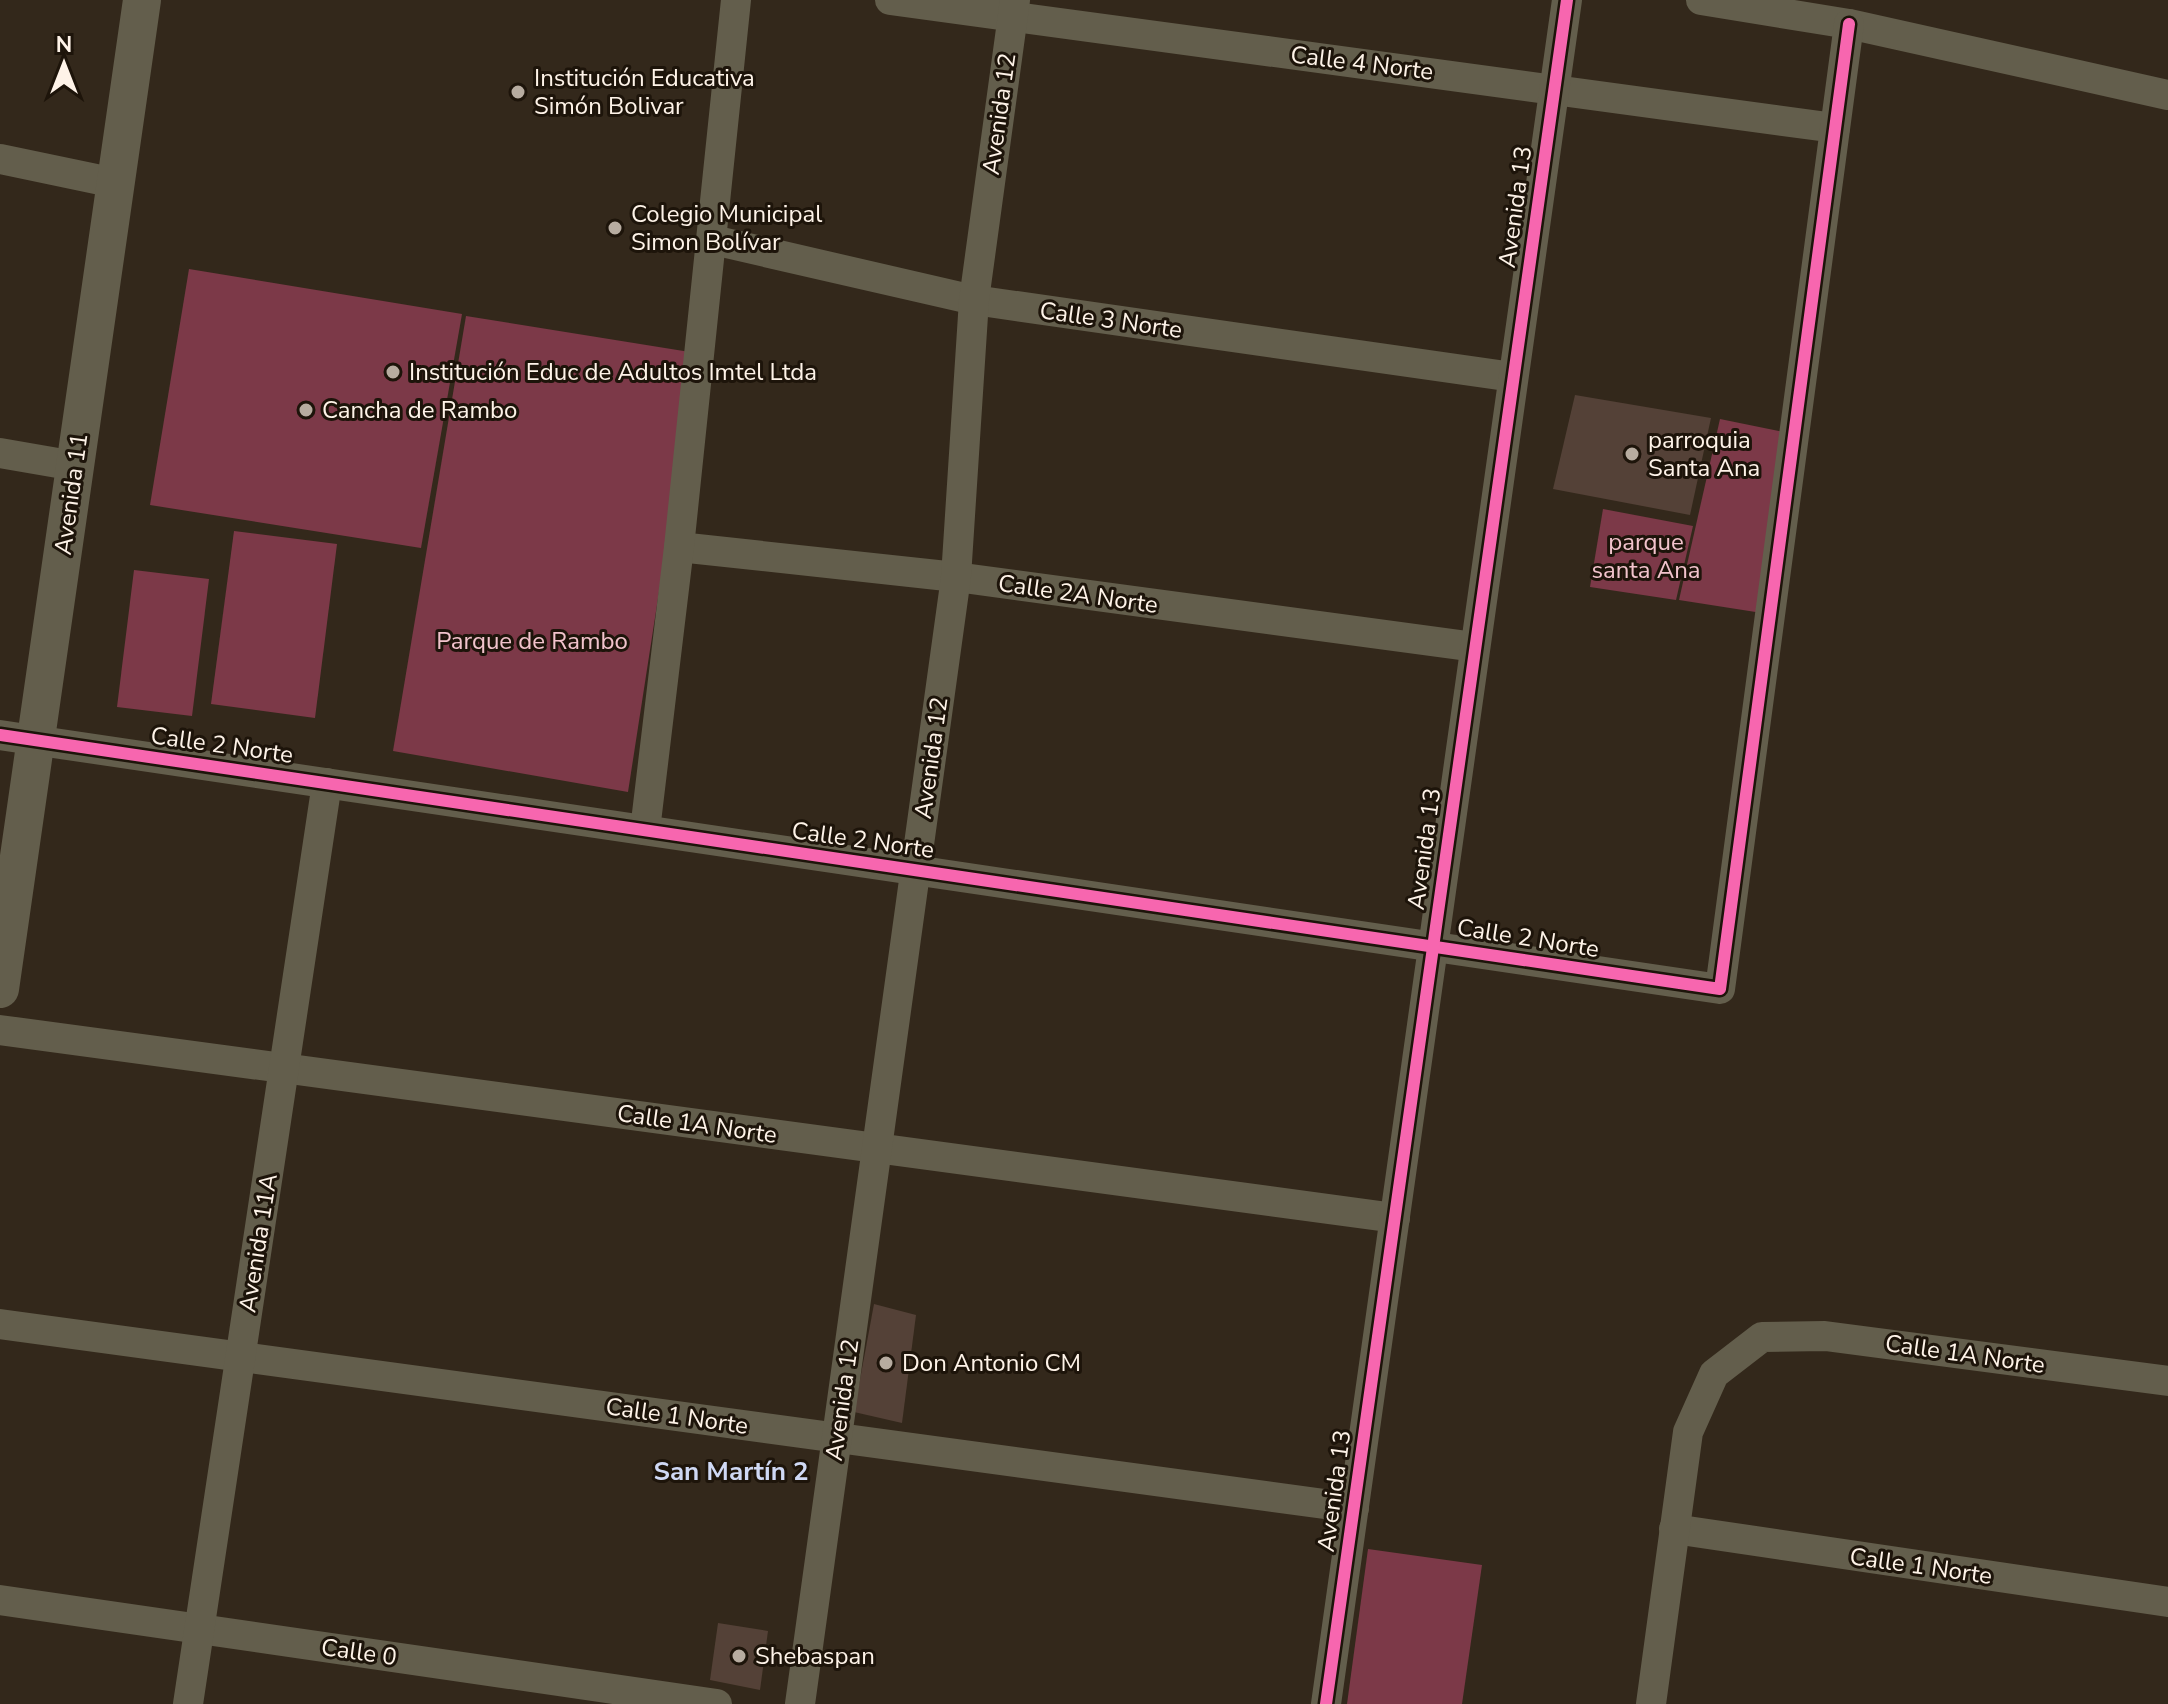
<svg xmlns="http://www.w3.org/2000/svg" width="2168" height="1704" font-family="'Nunito Sans',sans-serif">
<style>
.green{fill:#7c3948}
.building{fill:#544137}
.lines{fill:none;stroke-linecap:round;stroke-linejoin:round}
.minor{stroke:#635e4c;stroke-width:30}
.tertiary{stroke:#635e4c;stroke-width:38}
.cycleway-casing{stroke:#1d140a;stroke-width:17}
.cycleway{stroke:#f766af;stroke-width:12}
.poi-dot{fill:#b7aca0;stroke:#1d140a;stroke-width:3}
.labels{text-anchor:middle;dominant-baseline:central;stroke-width:6;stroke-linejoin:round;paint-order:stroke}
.street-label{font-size:24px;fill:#fef3e8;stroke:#1d140a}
.poi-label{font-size:24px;fill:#fef3e8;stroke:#1d140a;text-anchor:start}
.park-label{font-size:24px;fill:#f2c3cc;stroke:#1d140a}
.neighbourhood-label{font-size:26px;font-weight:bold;fill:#cfd8f4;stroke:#1d140a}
</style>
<rect width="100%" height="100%" fill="#33281b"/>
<g class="green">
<path d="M 189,269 L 462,314 L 421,548 L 150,505 Z"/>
<path d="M 466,316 L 696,353 L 628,792 L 393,751 Z"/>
<path d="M 1720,419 L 1784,432 L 1762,613 L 1679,600 Z"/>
<path d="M 1603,509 L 1693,526 L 1676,600 L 1590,587 Z"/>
<path d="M 234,531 L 337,544 L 315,718 L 211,704 Z"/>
<path d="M 134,570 L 209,579 L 192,716 L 117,707 Z"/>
<path d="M 1368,1549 L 1482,1565 L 1462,1704 L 1347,1704 Z"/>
</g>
<g class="building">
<path d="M 1575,395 L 1711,418 L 1690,515 L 1553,489 Z"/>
<path d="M 874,1304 L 916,1315 L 902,1423 L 854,1412 Z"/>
<path d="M 718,1623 L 768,1631 L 760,1690 L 710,1680 Z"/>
</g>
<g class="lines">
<g class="minor">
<path d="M 890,0 L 1835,128"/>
<path d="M 1701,0 L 1849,24 L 2168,95"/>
<path d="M 0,159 L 115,183"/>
<path d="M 713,240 L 974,300 L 1513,377"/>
<path d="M 0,453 L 75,466"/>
<path d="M 679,547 L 956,577 L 1475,647"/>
<path d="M 0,735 L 1720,989 L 1849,24"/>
<path d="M 645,830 L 679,547 L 736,0"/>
<path d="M 0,1030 L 1395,1218"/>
<path d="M 0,1324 L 1354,1508"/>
<path d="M 1674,1529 L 2168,1602"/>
<path d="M 0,1600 L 717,1704"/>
<path d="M 188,1704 L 327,783"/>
<path d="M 800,1704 L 956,577 L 974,300 L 1015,0"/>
<path d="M 1326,1704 L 1567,0"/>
<path d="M 1651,1704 L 1688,1432 L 1714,1374 L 1762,1337 L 1825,1336 L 2168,1381"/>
</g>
<path class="tertiary" d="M 0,989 L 142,0"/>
<defs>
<g id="cycleway">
<path d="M 0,735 L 1720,989 L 1849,24"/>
<path d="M 1326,1704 L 1567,0"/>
</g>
</defs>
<use href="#cycleway" class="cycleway-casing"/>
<use href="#cycleway" class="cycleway"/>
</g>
<g class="poi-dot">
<circle cx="518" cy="92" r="8"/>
<circle cx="615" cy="228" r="8"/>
<circle cx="393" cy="372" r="8"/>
<circle cx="306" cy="410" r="8"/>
<circle cx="1632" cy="454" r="8"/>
<circle cx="886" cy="1363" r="8"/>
<circle cx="739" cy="1656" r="8"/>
</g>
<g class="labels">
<g class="street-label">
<text transform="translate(1362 63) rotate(7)">Calle 4 Norte</text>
<text transform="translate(999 114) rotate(-82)">Avenida 12</text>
<text transform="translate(1515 207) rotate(-82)">Avenida 13</text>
<text transform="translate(1111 320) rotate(8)">Calle 3 Norte</text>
<text transform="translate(71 494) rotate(-82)">Avenida 11</text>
<text transform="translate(1078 594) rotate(8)">Calle 2A Norte</text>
<text transform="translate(222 745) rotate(8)">Calle 2 Norte</text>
<text transform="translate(931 758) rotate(-82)">Avenida 12</text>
<text transform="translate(863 840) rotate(8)">Calle 2 Norte</text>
<text transform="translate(1424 849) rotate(-82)">Avenida 13</text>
<text transform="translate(1528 938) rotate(9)">Calle 2 Norte</text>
<text transform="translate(697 1124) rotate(8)">Calle 1A Norte</text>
<text transform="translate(258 1243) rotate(-81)">Avenida 11A</text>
<text transform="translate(1965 1354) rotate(8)">Calle 1A Norte</text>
<text transform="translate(842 1400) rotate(-82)">Avenida 12</text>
<text transform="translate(677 1416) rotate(8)">Calle 1 Norte</text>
<text transform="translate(1334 1491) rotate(-82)">Avenida 13</text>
<text transform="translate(1921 1566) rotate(8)">Calle 1 Norte</text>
<text transform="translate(359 1652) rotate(8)">Calle 0</text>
</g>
<g class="poi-label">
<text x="534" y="78">Institución Educativa<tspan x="534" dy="28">Simón Bolivar</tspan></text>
<text x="631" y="214">Colegio Municipal<tspan x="631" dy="28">Simon Bolívar</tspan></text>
<text x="409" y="372">Institución Educ de Adultos Imtel Ltda</text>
<text x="322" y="410">Cancha de Rambo</text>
<text x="1648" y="440">parroquia<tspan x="1648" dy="28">Santa Ana</tspan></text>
<text x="902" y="1363">Don Antonio CM</text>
<text x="755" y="1656">Shebaspan</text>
</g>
<g class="park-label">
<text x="1646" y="542">parque<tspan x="1646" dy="28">santa Ana</tspan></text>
<text x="532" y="641">Parque de Rambo</text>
</g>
<g class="neighbourhood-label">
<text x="731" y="1471">San Martín 2</text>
</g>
</g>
<g transform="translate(64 64)" stroke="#1d140a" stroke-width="6" paint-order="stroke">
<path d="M0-6L14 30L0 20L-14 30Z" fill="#fef3e8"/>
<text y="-12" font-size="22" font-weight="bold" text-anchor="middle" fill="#fef3e8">N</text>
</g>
</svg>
